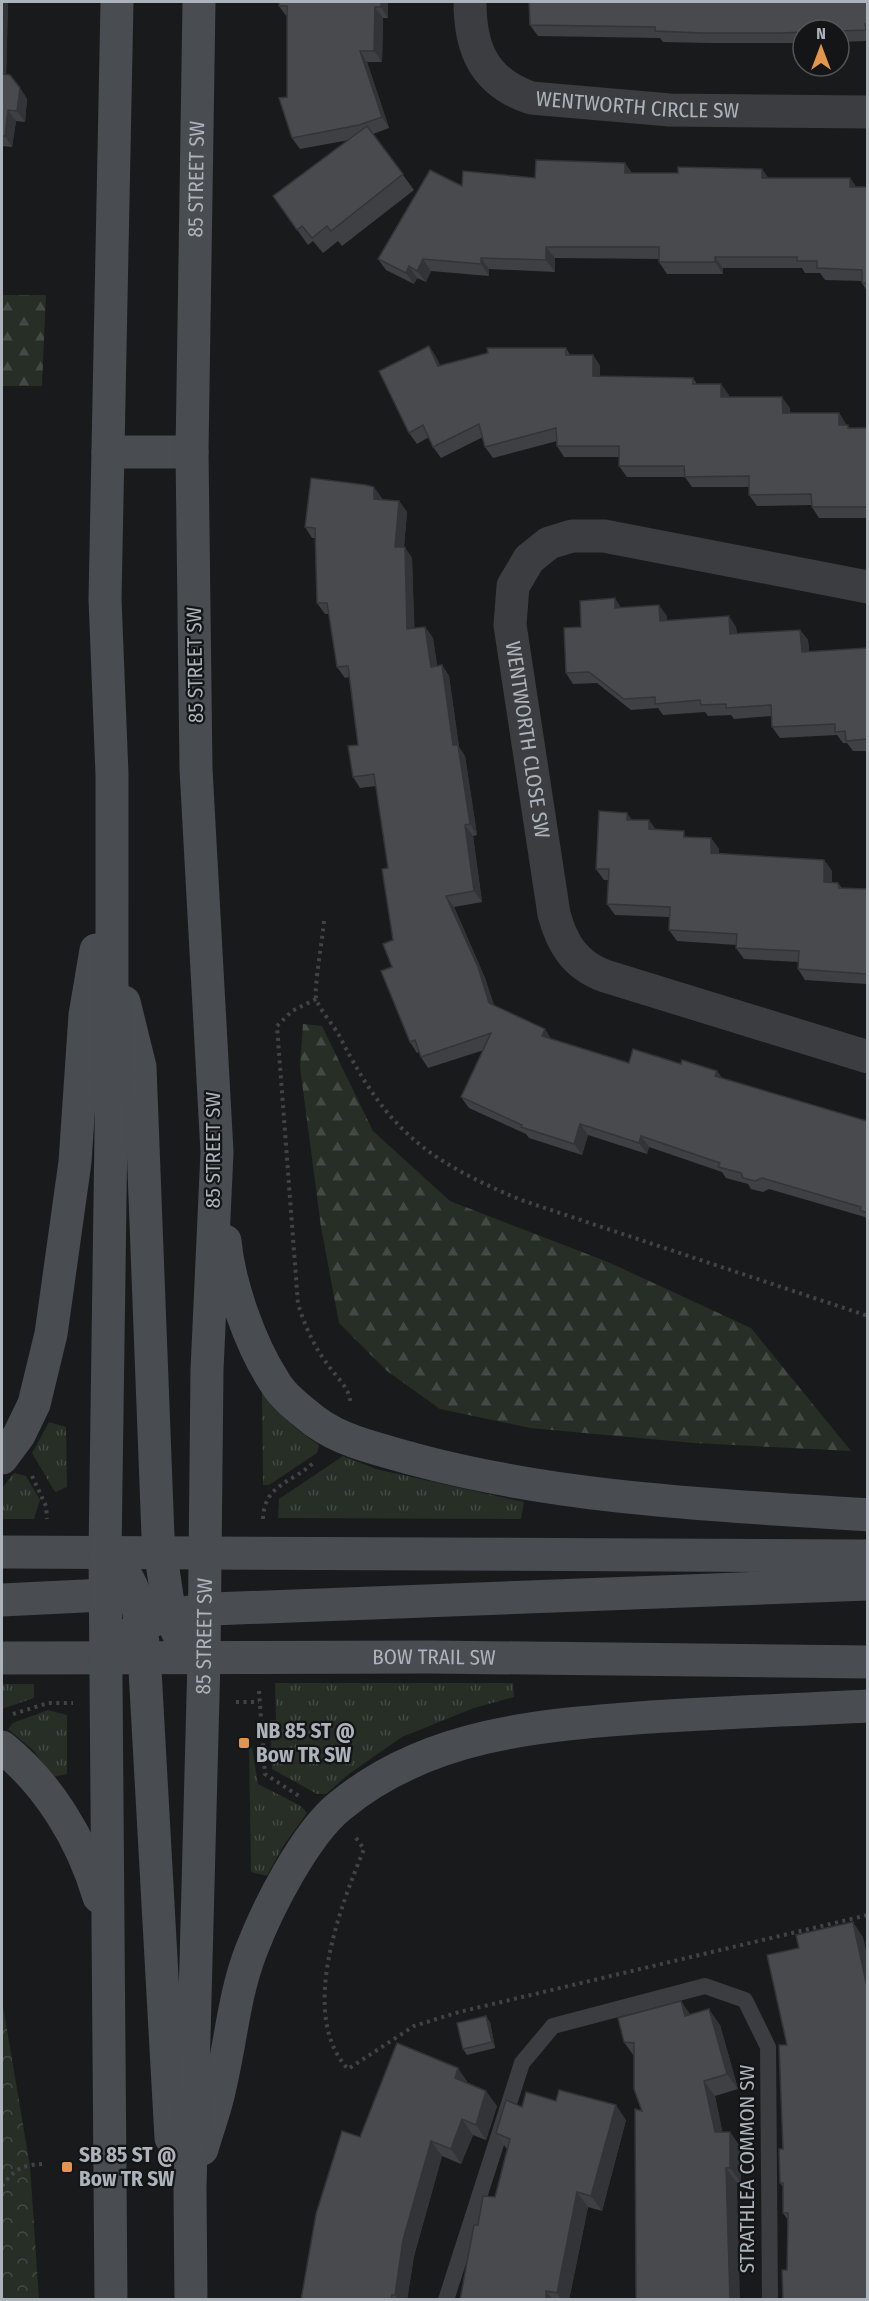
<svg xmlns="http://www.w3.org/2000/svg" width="869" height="2301" font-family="'Fira Sans Condensed',sans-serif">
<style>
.grass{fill:url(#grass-tufts)}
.forest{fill:url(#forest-firs)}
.park{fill:url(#park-crowns)}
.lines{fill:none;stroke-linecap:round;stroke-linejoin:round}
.path{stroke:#414447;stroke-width:4;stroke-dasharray:3 4.5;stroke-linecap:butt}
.service{stroke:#3b3d40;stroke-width:16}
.minor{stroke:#3b3d40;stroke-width:33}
.secondary{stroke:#494c50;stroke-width:33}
.wall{fill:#3f4043}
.shaded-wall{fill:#333437}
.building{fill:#494a4e;stroke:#333437;stroke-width:1.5}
.poi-dot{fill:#e2954b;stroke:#141516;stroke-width:2}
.labels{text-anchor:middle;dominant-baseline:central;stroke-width:4.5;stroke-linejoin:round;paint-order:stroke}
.street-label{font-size:21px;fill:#adb3ba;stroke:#141516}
.poi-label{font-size:21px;font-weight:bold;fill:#adb3ba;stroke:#141516;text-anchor:start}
</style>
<defs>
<pattern id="grass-tufts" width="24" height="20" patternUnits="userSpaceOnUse" patternTransform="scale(1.5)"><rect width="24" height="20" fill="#262e26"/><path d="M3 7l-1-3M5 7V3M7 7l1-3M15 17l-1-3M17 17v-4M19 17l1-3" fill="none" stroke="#434a43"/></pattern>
<pattern id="forest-firs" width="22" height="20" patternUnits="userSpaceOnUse" patternTransform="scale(1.5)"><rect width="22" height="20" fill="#262e26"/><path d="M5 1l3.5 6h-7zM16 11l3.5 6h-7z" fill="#434a43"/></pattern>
<pattern id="park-crowns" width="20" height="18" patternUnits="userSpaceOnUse" patternTransform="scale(1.5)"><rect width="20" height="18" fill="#262e26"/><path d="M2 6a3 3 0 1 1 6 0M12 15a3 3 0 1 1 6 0" fill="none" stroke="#434a43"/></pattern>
</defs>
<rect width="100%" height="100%" fill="#191a1b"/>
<g class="grass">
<path d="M 262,1391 C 279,1414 295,1429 319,1445 L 317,1453 L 269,1485 L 263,1485 Z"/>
<path d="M 49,1422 L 66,1427 L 67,1487 L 55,1492 L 32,1453 Z"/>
<path d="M 343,1456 L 376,1469 L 524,1502 L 521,1519 L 278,1518 L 279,1499 Z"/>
<path d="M 14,1473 L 26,1476 L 40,1500 L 34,1519 L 2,1519 L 2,1488 Z"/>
<path d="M 275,1683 L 513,1683 L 514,1697 L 474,1708 L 402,1737 L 349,1774 L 326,1794 L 317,1794 L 272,1769 L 270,1720 L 276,1720 Z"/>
<path d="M 2,1684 L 34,1684 L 34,1698 L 2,1709 Z"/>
<path d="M 48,1710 L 67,1715 L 67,1774 L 52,1777 L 34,1751 L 8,1729 L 13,1723 Z"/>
<path d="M 249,1747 L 252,1747 L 258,1784 L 301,1806 L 307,1813 L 282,1848 L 267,1876 L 251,1872 Z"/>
</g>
<g class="forest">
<path d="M 2,295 L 46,295 L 42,386 L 2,386 Z"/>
<path d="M 303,1024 L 322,1026 L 373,1131 L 450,1201 L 608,1262 L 751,1328 L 851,1451 L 693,1443 L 530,1428 L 440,1409 L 387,1371 L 339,1323 L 321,1227 L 300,1067 Z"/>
</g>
<path class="park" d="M 2,2000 L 30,2166 L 39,2299 L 2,2299 Z"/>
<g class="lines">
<g class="path">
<path d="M 324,921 C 323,936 314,987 316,998 C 318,1008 335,1027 340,1037 C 387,1130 426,1160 521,1200 L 868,1316"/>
<path d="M 316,999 L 292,1011 L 277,1026 L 298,1304 C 308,1335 318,1354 339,1379 C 345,1387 351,1394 350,1405"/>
<path d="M 32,1476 L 46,1506 L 47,1519"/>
<path d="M 263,1519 C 264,1483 294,1483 315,1461"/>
<path d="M 259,1691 L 265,1774 L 302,1798"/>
<path d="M 236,1702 L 259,1702"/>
<path d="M 13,1714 L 48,1703 L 73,1703"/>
<path d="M 356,1838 L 364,1849 C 340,1908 298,2015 348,2069 L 414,2026 L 459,2012 L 868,1915"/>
<path d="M 2,2186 C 14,2170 21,2165 42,2164"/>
</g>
<path class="service" d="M 446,2300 L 522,2063 L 553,2026 L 705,1986 L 745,2000 L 768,2047 L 770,2300"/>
<g class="minor">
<path id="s1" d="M 470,2 C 470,49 484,82 531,98 L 670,110 L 868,112"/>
<path id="s2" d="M 868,587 L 604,536 L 572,536 L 549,543 L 529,559 L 513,586 L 510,625 L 554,914 C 562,944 575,965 605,976 L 868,1057"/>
</g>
<g class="secondary">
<path d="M 108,452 L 192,452"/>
<path d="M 124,1002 L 140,1067 L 158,1536 L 170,1616 L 179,1635"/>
<path d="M 225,1241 C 229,1284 250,1344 274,1381 C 283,1397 302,1411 316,1422 C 343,1442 382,1450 413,1459 C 561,1499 716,1505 868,1515"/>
<path d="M 2,1458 L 19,1435 L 34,1404 L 51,1334 L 75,1162 L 85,1015 L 96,950"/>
<path d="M 2,1552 L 868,1556"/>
<path d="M 105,1553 C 139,1579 139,1611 144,1652 L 171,2138"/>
<path d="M 2,1600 L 125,1594"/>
<path id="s3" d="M 2,1658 L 432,1657 L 868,1662"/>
<path d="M 105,1660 C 137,1618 163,1615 213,1609 L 868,1584"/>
<path d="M 2,1747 C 48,1784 82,1839 99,1897"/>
<path d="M 202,2149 C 208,2128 216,2108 220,2087 C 231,2041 234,1995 251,1951 C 267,1909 305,1834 340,1806 C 428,1733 541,1725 650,1717 C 722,1712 795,1710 868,1706"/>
<path d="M 111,2300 L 105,1553 L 112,1062 L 112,774 L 105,599 L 117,2"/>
<path id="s4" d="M 191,2300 L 190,2188 L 204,1659 L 207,1370 L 217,1152 L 196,769 L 192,452 L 199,2"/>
</g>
</g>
<g class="wall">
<path d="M 2,2 L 8,2 L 6,74 L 20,88 L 27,99 L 25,122 L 16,121 L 12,147 L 2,146 Z"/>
<path d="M 279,2 L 388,2 L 388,18 L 383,18 L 382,62 L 367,62 L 389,128 L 373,134 L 414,190 L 342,246 L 338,241 L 323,253 L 313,241 L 308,245 L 273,196 L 349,140 L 300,149 L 292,138 L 287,17 L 279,6 Z"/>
<path d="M 522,2 L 867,2 L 867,41 L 839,42 L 839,30 L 803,30 L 803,43 L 709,43 L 663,42 L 660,38 L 538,36 L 530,25 L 529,2 Z"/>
<path d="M 625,163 L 632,173 L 768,178 L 850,178 L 856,187 L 867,187 L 867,291 L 862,283 L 862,281 L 825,280 L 820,273 L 805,273 L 802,268 L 723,268 L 723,274 L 667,274 L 659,262 L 659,259 L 555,258 L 555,272 L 489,269 L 489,276 L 431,271 L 426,282 L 417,278 L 414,284 L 386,270 L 378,259 L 462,186 L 535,178 Z"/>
<path d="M 429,346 L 436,357 L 440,365 L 566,348 L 570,355 L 593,355 L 600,366 L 600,376 L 693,378 L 697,384 L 729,395 L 729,397 L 790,408 L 790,413 L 839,413 L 846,424 L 846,425 L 850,428 L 867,428 L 867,518 L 819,518 L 812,507 L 812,505 L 757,506 L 749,495 L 749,487 L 692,487 L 685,477 L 627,477 L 619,466 L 619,457 L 564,457 L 557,446 L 557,441 L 493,458 L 485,447 L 483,437 L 441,458 L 433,447 L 429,437 L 417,444 L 409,433 Z"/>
<path d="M 382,498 L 382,500 L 399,501 L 407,512 L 404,547 L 412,558 L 414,628 L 425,627 L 433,638 L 437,666 L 442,665 L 449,676 L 459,747 L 465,756 L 477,835 L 473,836 L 482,902 L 454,907 L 485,978 L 494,1006 L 551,1039 L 629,1063 L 681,1064 L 717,1071 L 722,1078 L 867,1121 L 867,1220 L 865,1217 L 769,1189 L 763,1192 L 751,1189 L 748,1184 L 726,1178 L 722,1172 L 649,1147 L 647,1154 L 588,1135 L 582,1155 L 529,1138 L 526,1134 L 469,1108 L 461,1097 L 484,1050 L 428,1068 L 421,1057 L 419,1052 L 417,1053 L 410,1042 L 392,967 L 393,940 L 388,868 L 376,786 L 360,788 L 353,777 L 358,745 L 349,677 L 345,678 L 337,667 L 329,614 L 325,614 L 317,603 L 315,538 L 312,538 L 305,527 Z"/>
<path d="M 621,607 L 667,616 L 667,620 L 736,627 L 737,633 L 800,630 L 808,640 L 809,652 L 867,648 L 867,751 L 853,751 L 847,743 L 843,743 L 837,735 L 780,738 L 772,727 L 771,716 L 734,719 L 731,715 L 708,716 L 705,712 L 663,715 L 658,708 L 631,710 L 597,683 L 573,684 L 566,673 L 581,627 Z"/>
<path d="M 632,820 L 655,830 L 689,837 L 711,838 L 719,849 L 719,854 L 824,860 L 832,871 L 832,882 L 838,883 L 842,888 L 867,889 L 867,984 L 805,980 L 798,969 L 798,962 L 744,959 L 736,948 L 737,945 L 677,941 L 669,930 L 669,917 L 615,915 L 607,904 L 608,880 L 604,880 L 596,869 Z"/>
<path d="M 863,1937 L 787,2270 L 788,2220 L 783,2213 L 783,2187 L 780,2183 L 783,2149 L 787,2045 Z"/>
<path d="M 690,2015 L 720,2025 L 738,2089 L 715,2096 L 722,2132 L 730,2132 L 741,2148 L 741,2183 L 737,2183 L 642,2111 L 634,2056 L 624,2042 Z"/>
<path d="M 490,2022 L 495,2048 L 467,2055 L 463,2049 Z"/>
<path d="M 469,2083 L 497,2106 L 486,2140 L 473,2135 L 461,2164 L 442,2156 L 414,2256 L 407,2300 L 301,2300 L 360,2137 Z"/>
<path d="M 522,2107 L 626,2120 L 602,2211 L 588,2207 L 569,2300 L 460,2300 L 478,2225 L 495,2197 L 507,2148 L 506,2148 L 496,2133 Z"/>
</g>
<g class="shaded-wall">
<path d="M 2,2 L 8,2 L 6,84 L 2,78 Z"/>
<path d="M 381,2 L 388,2 L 388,18 L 381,7 Z"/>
<path d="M 375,7 L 383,18 L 382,62 L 374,51 Z"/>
<path d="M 360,51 L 367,62 L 389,128 L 382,117 Z"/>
<path d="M 20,88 L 27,99 L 25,122 L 17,111 Z"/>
<path d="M 8,110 L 16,121 L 12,147 L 5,136 Z"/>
<path d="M 625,163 L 633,175 L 625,173 Z"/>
<path d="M 762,169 L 770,180 L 762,178 Z"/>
<path d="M 850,178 L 858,190 L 850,187 Z"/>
<path d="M 546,247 L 555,258 L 555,272 L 546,260 Z"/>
<path d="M 715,257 L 723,268 L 723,274 L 715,262 Z"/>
<path d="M 481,258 L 489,269 L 489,276 L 481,264 Z"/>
<path d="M 423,259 L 431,271 L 426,282 L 417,271 Z"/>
<path d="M 409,266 L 417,278 L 414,284 L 406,273 Z"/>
<path d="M 429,346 L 436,357 L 446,377 L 438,366 Z"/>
<path d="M 593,355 L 600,366 L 600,387 L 593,376 Z"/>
<path d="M 721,384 L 729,395 L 729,408 L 721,397 Z"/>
<path d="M 782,397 L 790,408 L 791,424 L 783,413 Z"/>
<path d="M 839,413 L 846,424 L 847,436 L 839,425 Z"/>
<path d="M 374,487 L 382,498 L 381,510 L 374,499 Z"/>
<path d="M 399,501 L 407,512 L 403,558 L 395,547 Z"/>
<path d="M 405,547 L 412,558 L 415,640 L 407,629 Z"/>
<path d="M 615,598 L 622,609 L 615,608 Z"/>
<path d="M 659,605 L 667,616 L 668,631 L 660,621 Z"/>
<path d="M 729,616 L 736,627 L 737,645 L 730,634 Z"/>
<path d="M 425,627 L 433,638 L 439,678 L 431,667 Z"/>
<path d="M 800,630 L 808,640 L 810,663 L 802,652 Z"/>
<path d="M 442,665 L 449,676 L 459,747 L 465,756 L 477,835 L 470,824 L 453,745 Z"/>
<path d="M 627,813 L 635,824 L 627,820 Z"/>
<path d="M 649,820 L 657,831 L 649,829 Z"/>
<path d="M 465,825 L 473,836 L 482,902 L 474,891 Z"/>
<path d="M 711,838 L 719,849 L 718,864 L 711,853 Z"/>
<path d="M 824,860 L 832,871 L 832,893 L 824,882 Z"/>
<path d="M 446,896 L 454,907 L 485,978 L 497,1014 L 489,1003 Z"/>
<path d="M 545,1029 L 552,1040 L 542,1036 Z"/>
<path d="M 717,1071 L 725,1082 L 715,1076 Z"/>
<path d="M 580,1124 L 588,1135 L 582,1155 L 574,1144 Z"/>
<path d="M 641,1136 L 649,1147 L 647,1154 L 639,1143 Z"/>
<path d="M 853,1922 L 863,1937 L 867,1955 L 867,1987 Z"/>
<path d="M 681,2001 L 692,2017 L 685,2016 Z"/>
<path d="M 709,2009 L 720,2025 L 738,2089 L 727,2074 Z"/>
<path d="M 486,2016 L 490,2022 L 495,2048 L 492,2042 Z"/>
<path d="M 458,2068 L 469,2084 L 455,2078 Z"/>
<path d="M 704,2081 L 715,2096 L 726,2148 L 715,2132 Z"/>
<path d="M 486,2091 L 497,2106 L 486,2140 L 476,2125 Z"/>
<path d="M 616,2105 L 626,2120 L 602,2211 L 591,2196 Z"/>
<path d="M 462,2119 L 473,2135 L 461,2164 L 451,2149 Z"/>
<path d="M 730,2132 L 741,2148 L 741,2183 L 730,2168 Z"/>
<path d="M 431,2141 L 442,2156 L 414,2256 L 407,2300 L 398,2300 L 395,2295 L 403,2240 Z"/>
<path d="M 726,2168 L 737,2183 L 740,2300 L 730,2300 Z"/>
<path d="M 577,2192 L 588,2207 L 569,2300 L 561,2300 L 557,2293 Z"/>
<path d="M 546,2291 L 553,2300 L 546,2300 Z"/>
</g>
<g class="building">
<path d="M 279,2 L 381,2 L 381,7 L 375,7 L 374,51 L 360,51 L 382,117 L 359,125 L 292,138 L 279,98 L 287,97 L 287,6 L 279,6 Z"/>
<path d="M 529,2 L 867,2 L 867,24 L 865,24 L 866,30 L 839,31 L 803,30 L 803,32 L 782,33 L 702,33 L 655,31 L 655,27 L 530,25 Z"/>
<path d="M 2,74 L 10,75 L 20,88 L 17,111 L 8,110 L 5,136 L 2,136 Z"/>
<path d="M 367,126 L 403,174 L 331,231 L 327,226 L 312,238 L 302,226 L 297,230 L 273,196 Z"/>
<path d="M 536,160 L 625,163 L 625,173 L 678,173 L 678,167 L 762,169 L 762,178 L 850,178 L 850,187 L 867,187 L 867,283 L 862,283 L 862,270 L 817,268 L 817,261 L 797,261 L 797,257 L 715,257 L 715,262 L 659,262 L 659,247 L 546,247 L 546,260 L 481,258 L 481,264 L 423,259 L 417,271 L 409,266 L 406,273 L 378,259 L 430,170 L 462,186 L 463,171 L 535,178 Z"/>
<path d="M 429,346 L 438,366 L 488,353 L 487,348 L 566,348 L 566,355 L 593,355 L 593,376 L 693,378 L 693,384 L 721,384 L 721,397 L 782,397 L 783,413 L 839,413 L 839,425 L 848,425 L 848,428 L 867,428 L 867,507 L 812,507 L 811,494 L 749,495 L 749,476 L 685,477 L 684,466 L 619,466 L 619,446 L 557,446 L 556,428 L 485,447 L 479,424 L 433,447 L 423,425 L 409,433 L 379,371 Z"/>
<path d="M 311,478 L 366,485 L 374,487 L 374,499 L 399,501 L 395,547 L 405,547 L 407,629 L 425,627 L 431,667 L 442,665 L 453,745 L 458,745 L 470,824 L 465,825 L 474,891 L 446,896 L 478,967 L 489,1003 L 545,1029 L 542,1036 L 629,1063 L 633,1049 L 681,1064 L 682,1060 L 717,1071 L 715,1076 L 867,1121 L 867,1213 L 860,1210 L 861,1207 L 762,1178 L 755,1181 L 743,1178 L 741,1173 L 718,1167 L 720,1163 L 641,1136 L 639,1143 L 580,1124 L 574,1144 L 521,1127 L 522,1125 L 461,1097 L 491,1033 L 421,1057 L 415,1040 L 410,1042 L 381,971 L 392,967 L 383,944 L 393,940 L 382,869 L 388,868 L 374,774 L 353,777 L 348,746 L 358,745 L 348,666 L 337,667 L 327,603 L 317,603 L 315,528 L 305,527 Z"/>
<path d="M 615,598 L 615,608 L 659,605 L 660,621 L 729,616 L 730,634 L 800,630 L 802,652 L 867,648 L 867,739 L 846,741 L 845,731 L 835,732 L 835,724 L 772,727 L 771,705 L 726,708 L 726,704 L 701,705 L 700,700 L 655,704 L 655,697 L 624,699 L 589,672 L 566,673 L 564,628 L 581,627 L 580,601 Z"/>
<path d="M 599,811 L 627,813 L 627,820 L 649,820 L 649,829 L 684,831 L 684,837 L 711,838 L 711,853 L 824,860 L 824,882 L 838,883 L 839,888 L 867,889 L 867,974 L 798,969 L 799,951 L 736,948 L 737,934 L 669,930 L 670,907 L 607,904 L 609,869 L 596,869 Z"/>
<path d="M 853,1922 L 867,1987 L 867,2300 L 783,2300 L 782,2270 L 787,2270 L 788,2213 L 783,2213 L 783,2183 L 780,2183 L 779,2149 L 783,2149 L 779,2045 L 787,2045 L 767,1955 L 799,1948 L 796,1935 Z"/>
<path d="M 681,2001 L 685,2016 L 709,2009 L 727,2074 L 704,2081 L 715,2132 L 730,2132 L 730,2168 L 726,2168 L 730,2300 L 636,2300 L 635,2109 L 642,2111 L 634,2089 L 634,2043 L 624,2042 L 618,2018 Z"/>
<path d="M 486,2016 L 492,2042 L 463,2049 L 457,2023 Z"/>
<path d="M 397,2043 L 458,2068 L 455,2078 L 486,2091 L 476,2125 L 462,2119 L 451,2149 L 431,2141 L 403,2240 L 395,2295 L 392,2295 L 391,2300 L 301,2300 L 316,2214 L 342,2131 L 360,2137 Z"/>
<path d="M 559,2090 L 616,2105 L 591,2196 L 577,2192 L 557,2293 L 546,2291 L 546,2300 L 460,2300 L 474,2225 L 478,2225 L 483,2196 L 495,2197 L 510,2139 L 496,2133 L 506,2100 L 522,2107 L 526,2092 L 556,2101 Z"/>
</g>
<g class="poi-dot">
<rect x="238" y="1737" width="12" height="12" rx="3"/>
<rect x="61" y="2161" width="12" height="12" rx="3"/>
</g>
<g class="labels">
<g class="street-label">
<text stroke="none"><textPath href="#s1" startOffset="230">WENTWORTH CIRCLE SW</textPath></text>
<text stroke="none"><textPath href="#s4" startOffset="2122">85 STREET SW</textPath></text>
<text transform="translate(195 665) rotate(-91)">85 STREET SW</text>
<text stroke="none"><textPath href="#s2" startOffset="537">WENTWORTH CLOSE SW</textPath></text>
<text transform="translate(213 1150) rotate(-90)">85 STREET SW</text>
<text stroke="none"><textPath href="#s4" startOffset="664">85 STREET SW</textPath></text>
<text stroke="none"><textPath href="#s3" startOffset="432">BOW TRAIL SW</textPath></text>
<text transform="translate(747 2169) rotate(-90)">STRATHLEA COMMON SW</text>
</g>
<g class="poi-label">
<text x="256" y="1731">NB 85 ST @<tspan x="256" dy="24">Bow TR SW</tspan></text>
<text x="79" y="2155">SB 85 ST @<tspan x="79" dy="24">Bow TR SW</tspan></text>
</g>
</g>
<rect width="869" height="2301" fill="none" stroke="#adb3ba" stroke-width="6"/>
<g transform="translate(821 48)"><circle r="28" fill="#141516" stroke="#515458" stroke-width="1.5"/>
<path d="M0-4.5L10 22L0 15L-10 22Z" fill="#e2954b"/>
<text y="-9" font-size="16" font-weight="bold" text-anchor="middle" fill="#adb3ba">N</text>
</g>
</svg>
